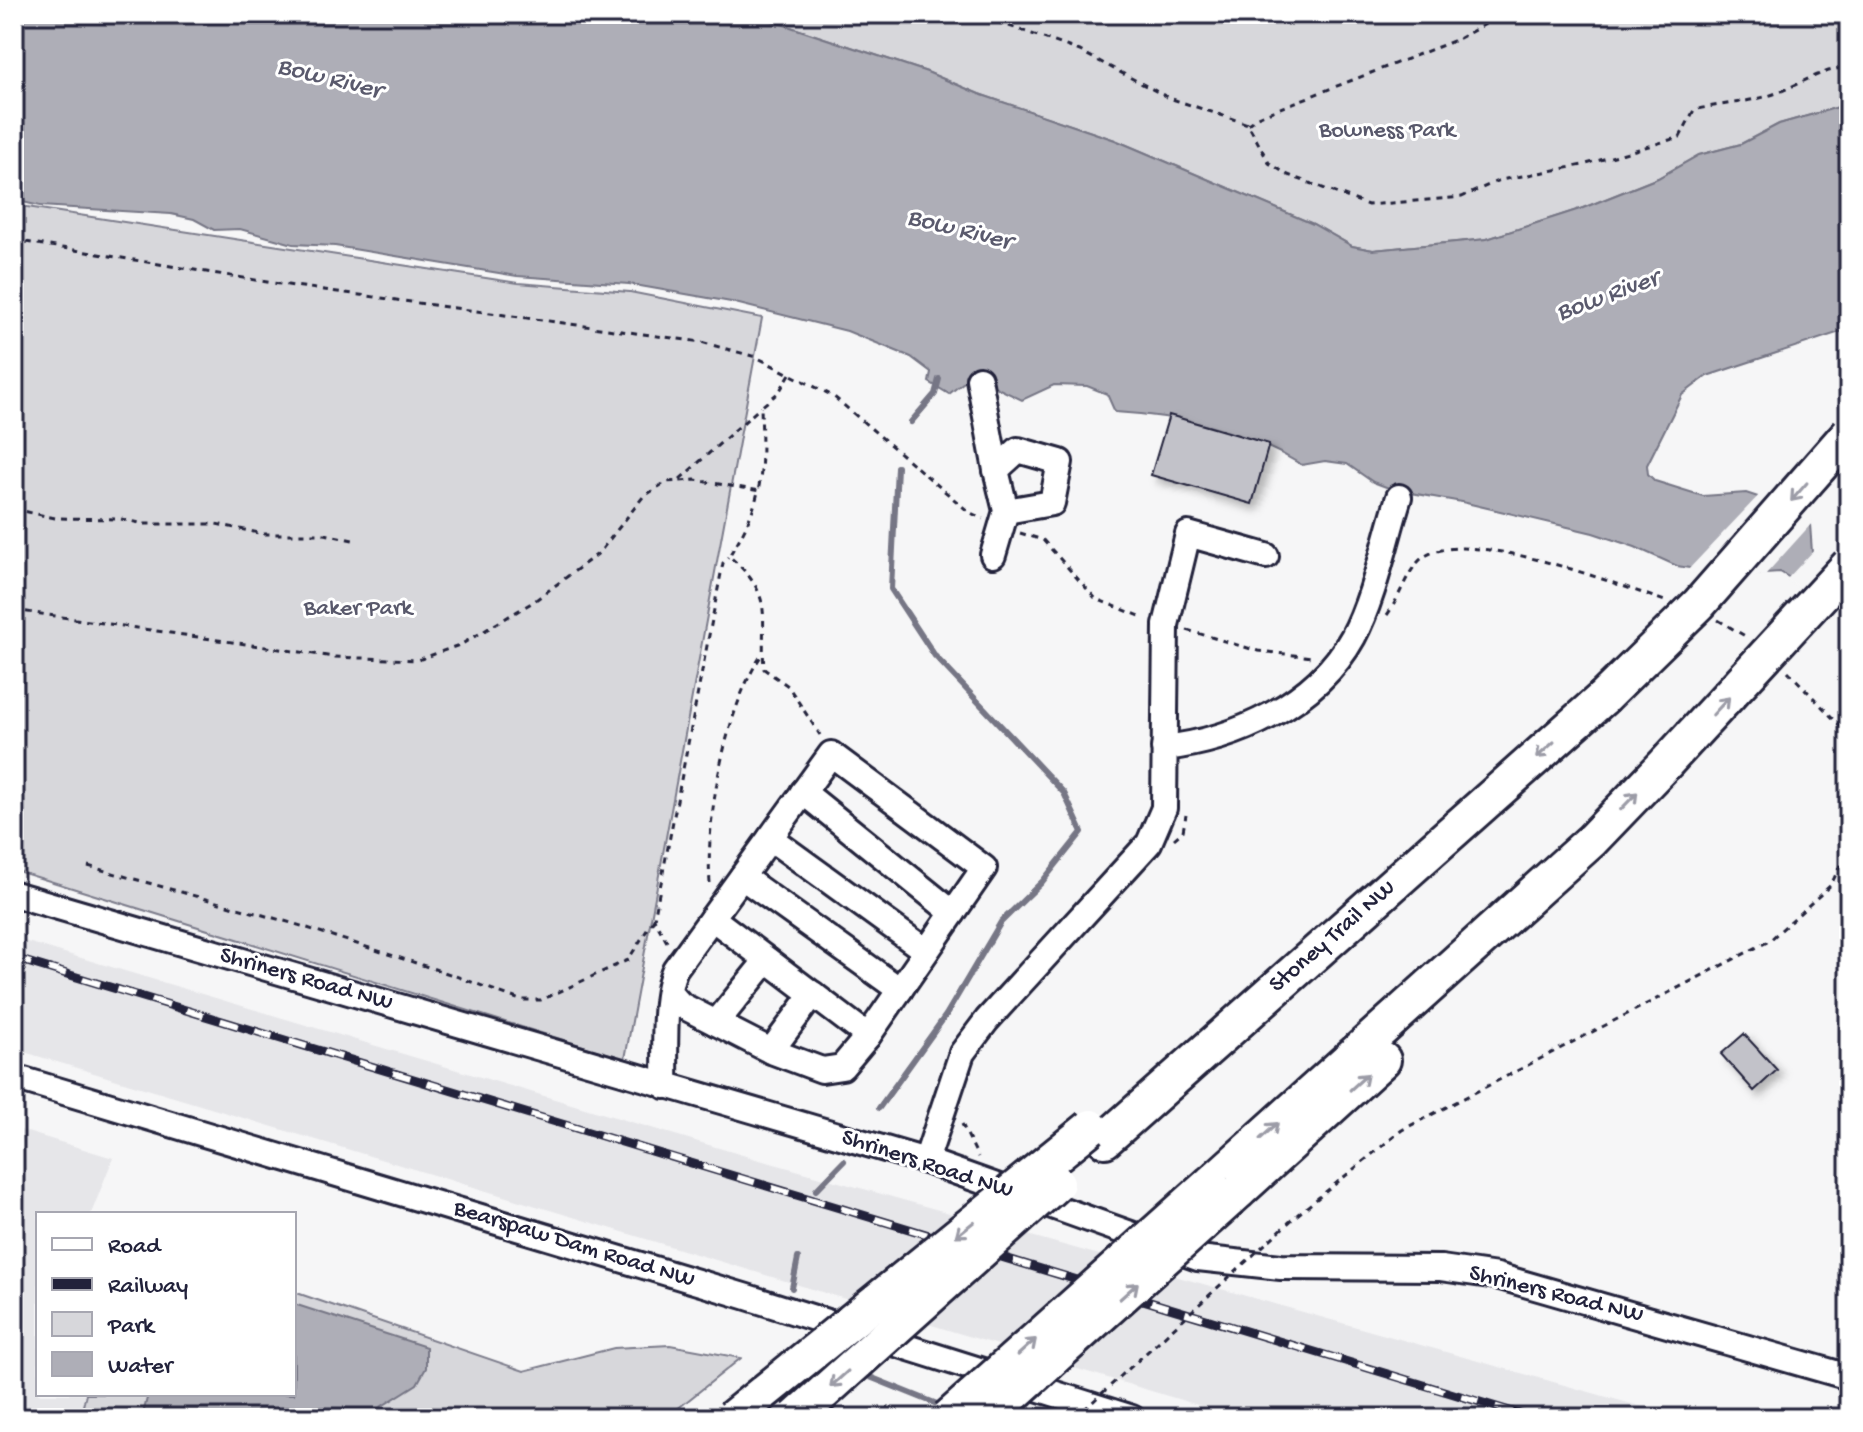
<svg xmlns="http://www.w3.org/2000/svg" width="1863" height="1432" font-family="'Gochi Hand',sans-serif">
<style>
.built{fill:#e6e6e9}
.green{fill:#d7d7db;stroke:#7c7c8b;stroke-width:2}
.water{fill:#aeaeb7;stroke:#767685;stroke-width:2}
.pier{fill:#f6f6f7}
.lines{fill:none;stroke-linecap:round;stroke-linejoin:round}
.stream{stroke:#767685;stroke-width:6}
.building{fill:#c2c2c9;stroke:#22223b;stroke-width:2;filter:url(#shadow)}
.minor-casing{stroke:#22223b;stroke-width:30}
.highway-casing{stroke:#22223b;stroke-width:40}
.path{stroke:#22223b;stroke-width:3;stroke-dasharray:6 6;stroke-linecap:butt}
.minor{stroke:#fff;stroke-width:24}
.highway{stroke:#fff;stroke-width:34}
.rail-casing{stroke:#22223b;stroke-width:9}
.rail{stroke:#fff;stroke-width:6;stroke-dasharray:18;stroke-linecap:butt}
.highway-bridge-casing{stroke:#22223b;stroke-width:40;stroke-linecap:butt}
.path-bridge{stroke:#22223b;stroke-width:3;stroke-dasharray:6 6;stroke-linecap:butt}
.highway-bridge{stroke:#fff;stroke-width:34}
.oneway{stroke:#9c9ca7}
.labels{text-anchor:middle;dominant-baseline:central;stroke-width:6;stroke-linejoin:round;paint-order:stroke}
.park-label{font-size:24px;fill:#58586b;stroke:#fff}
.street-label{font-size:24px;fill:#22223b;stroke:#fff}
.water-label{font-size:26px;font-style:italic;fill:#5a5a6d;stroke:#fff}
</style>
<defs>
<filter id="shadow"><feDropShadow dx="6" dy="6" stdDeviation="4" flood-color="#0004"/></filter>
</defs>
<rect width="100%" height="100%" fill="#f6f6f7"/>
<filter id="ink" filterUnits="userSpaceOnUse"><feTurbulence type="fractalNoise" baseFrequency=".0125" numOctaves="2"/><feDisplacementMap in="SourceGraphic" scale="16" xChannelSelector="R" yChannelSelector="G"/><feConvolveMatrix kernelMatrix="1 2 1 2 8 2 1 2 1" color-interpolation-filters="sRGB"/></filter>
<g filter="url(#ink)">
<g class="built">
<path d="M 14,938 L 749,1157 L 1682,1418 L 1241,1418 L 14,1049 Z"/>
<path d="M 14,1128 L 113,1158 L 91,1214 L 38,1214 L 38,1394 L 86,1394 L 80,1418 L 14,1418 Z"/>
</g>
<g class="green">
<path d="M 751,14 L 1849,14 L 1849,104 L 1779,124 L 1741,144 L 1699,155 L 1658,178 L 1583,208 L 1487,239 L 1373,250 L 1352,246 L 1313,224 L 1115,140 L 979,94 L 927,72 Z"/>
<path d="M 14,205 L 518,283 L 630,292 L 762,318 L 625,1059 L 14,870 Z"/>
<path d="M 294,1292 L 524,1371 L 614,1348 L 670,1345 L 741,1358 L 666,1418 L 80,1418 L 86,1394 L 294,1394 Z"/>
</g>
<g class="water">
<path d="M 14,14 L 751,14 L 927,72 L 979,94 L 1115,140 L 1313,224 L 1352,246 L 1373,250 L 1487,239 L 1583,208 L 1658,178 L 1699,155 L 1741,144 L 1779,124 L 1849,104 L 1849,329 L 1707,376 L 1682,395 L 1647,465 L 1648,474 L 1655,481 L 1703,496 L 1746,493 L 1767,500 L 1810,524 L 1812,552 L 1832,603 L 1780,572 L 1733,575 L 1677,566 L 1635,547 L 1593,533 L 1462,502 L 1394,490 L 1373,482 L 1347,464 L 1325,461 L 1302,465 C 1244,430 1183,416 1115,412 L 1107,394 L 1087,386 L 1054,385 L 1022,400 L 979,379 L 969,378 L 949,394 L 929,382 L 931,372 L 911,357 L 847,331 L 731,302 L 629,284 L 517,276 L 335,246 L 293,244 L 240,229 L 214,230 L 194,219 L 171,214 L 40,206 L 14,200 Z"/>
<path d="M 294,1304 L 426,1347 L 426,1368 L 417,1384 L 363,1418 L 142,1418 L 148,1394 L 294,1394 Z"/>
</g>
<g class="pier">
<path d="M 1761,493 L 1813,522 L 1766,574 L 1733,578 L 1686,572 Z"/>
<path d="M 1817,547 L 1822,571 L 1849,594 L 1849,614 L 1786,580 Z"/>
</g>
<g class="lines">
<g class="stream">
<path d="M 911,422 L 935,394 L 939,379"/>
<path d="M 879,1108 L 946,1015 L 1001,922 L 1042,882 L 1082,832 L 1064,793 L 935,656 L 891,589 L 897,467"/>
<path d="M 816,1190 L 844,1161"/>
<path d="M 792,1288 L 798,1258"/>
<path d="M 860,1373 L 942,1406"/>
</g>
</g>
<g class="building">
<path d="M 1169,415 L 1269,444 L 1252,504 L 1151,475 Z"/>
<path d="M 1744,1034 L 1777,1070 L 1754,1091 L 1721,1054 Z"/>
</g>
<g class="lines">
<defs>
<g id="minor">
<path d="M 979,379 L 996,470"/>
<path d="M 993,555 L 1006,511 L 1052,503 L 1060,462 L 1018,450 L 996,470 L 1006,511"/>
<path d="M 1164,748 C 1236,740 1316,704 1353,637 C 1374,598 1385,541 1399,497"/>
<path d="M 803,792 L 953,913"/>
<path d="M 770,838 L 926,951"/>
<path d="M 742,877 L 900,990"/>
<path d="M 14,894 L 926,1161 L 1198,1258 L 1281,1267 L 1441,1268 L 1497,1276 L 1849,1377"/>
<path d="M 712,918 L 868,1036"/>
<path d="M 716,1023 L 767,960"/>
<path d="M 771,1051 L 813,994"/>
<path d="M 14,1077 L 744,1296 L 1132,1418"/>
<path d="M 665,1086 C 666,1054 662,997 675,969 L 831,754 L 984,868 L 868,1036 L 842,1067 L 822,1070 L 771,1051 L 681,1005 L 670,993"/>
<path d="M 926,1161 L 962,1053 L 987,1020 L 1149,843 L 1164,808 L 1166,625 L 1188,534 L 1266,556"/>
</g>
<g id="highway">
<path d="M 1105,1140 L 1603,698"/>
<path d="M 1211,1183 L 1592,840 L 1667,762"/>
<path d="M 1239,1191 L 1383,1060"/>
</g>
</defs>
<use href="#minor" class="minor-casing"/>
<use href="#highway" class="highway-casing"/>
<g class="path">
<path d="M 975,14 L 1080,51 L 1169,98 L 1248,124 L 1269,163 L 1288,175 L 1368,205 L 1462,197 L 1500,180 L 1583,165 L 1680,137 L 1694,110 C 1722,103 1752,103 1779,92 C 1804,82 1821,70 1849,67"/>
<path d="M 1248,124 L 1257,117 L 1456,40 L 1504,14"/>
<path d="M 14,240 L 273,283 L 701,342 L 756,357 L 833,396 L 969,512 L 983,519"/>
<path d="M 790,374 L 779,392 L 761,407 C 763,472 765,500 729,556 C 776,597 760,613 764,669 L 788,686 L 820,735"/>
<path d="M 680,479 L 761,407"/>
<path d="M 14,509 L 55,518 L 121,519 L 144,524 L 216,524 L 264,534 L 325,534 L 357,541"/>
<path d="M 1020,533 L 1043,540 L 1096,599 L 1145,618"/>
<path d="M 14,610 L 334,657 L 418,660 L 462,644 L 533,602 L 599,553 L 643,497 L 666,482 L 695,480 L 761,491"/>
<path d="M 1387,615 C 1399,599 1405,576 1418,562 C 1455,520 1618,585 1665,601"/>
<path d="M 1718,620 L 1745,636"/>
<path d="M 1187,630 L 1258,651 L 1312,657"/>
<path d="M 1788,671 L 1849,735"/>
<path d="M 1174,839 L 1183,831 L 1186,815"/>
<path d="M 88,866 L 295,924 L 453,975 L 520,1000 L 541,1000 L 628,960 L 654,919"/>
<path d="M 710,883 C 705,819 726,705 763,653"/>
<path d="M 667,942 L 654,919 L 723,563 L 728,557"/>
<path d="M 962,1124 L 978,1157"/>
<path d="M 1297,1215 L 1402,1130 L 1769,941 L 1831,885 L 1849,846"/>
</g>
<use href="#minor" class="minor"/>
<use href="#highway" class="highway"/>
<defs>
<path id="rail" d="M 14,958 L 1533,1418"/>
</defs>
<use href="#rail" class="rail-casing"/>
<use href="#rail" class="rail"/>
<defs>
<g id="highway-bridge">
<path d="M 1603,698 L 1699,604 L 1849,433"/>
<path d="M 1667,762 L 1849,565"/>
<path d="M 732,1418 L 1091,1127"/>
<path d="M 795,1418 L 1057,1183"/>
<path d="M 948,1418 L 1211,1183"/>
<path d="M 987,1418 L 1239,1191"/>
</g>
</defs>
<use href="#highway-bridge" class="highway-bridge-casing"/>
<path class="path-bridge" d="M 1075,1418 L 1297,1215"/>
<use href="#highway-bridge" class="highway-bridge"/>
</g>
<defs><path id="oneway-shaft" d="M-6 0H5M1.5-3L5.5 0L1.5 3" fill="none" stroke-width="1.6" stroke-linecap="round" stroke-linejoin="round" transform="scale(2)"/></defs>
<g class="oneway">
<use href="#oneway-shaft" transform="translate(1799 492) rotate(131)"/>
<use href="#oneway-shaft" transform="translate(1721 706) rotate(-47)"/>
<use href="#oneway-shaft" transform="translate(1545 750) rotate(138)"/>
<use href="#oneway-shaft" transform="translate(1629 801) rotate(-46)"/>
<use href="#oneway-shaft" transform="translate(1359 1082) rotate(-42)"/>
<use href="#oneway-shaft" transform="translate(1269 1131) rotate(-42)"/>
<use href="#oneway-shaft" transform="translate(965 1229) rotate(141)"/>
<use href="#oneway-shaft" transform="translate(1129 1291) rotate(-42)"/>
<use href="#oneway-shaft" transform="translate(1027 1347) rotate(-42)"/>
<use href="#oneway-shaft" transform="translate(839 1379) rotate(138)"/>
</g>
</g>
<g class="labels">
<g class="park-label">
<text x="1387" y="131">Bowness Park</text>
<text x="358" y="609">Baker Park</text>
</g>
<g class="street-label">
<text transform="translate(1333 937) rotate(-41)">Stoney Trail NW</text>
<text transform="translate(306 980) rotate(16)">Shriners Road NW</text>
<text transform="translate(927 1165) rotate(18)">Shriners Road NW</text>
<text transform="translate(574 1245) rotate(17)">Bearspaw Dam Road NW</text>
<text transform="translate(1556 1295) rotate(14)">Shriners Road NW</text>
</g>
<g class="water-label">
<text transform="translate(329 80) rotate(14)">Bow River</text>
<text transform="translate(959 231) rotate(14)">Bow River</text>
<text transform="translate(1608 297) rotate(-20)">Bow River</text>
</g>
</g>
<rect width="1863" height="1432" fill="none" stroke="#fff" stroke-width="48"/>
<rect x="24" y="24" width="1815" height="1384" fill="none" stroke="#22223b" stroke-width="3" filter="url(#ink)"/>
<rect x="36" y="1212" width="260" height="184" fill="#ffffff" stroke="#a7a7b1" stroke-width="2"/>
<rect x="52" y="1238" width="40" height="12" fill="#ffffff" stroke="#a7a7b1" stroke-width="2"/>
<text x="108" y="1252" font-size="24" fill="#22223b">Road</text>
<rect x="52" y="1278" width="40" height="12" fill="#22223b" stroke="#a7a7b1" stroke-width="2"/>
<text x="108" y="1292" font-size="24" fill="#22223b">Railway</text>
<rect x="52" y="1312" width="40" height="24" fill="#d7d7db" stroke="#a7a7b1" stroke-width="2"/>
<text x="108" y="1332" font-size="24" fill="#22223b">Park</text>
<rect x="52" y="1352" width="40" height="24" fill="#aeaeb7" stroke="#a7a7b1" stroke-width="2"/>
<text x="108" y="1372" font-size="24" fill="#22223b">Water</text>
</svg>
